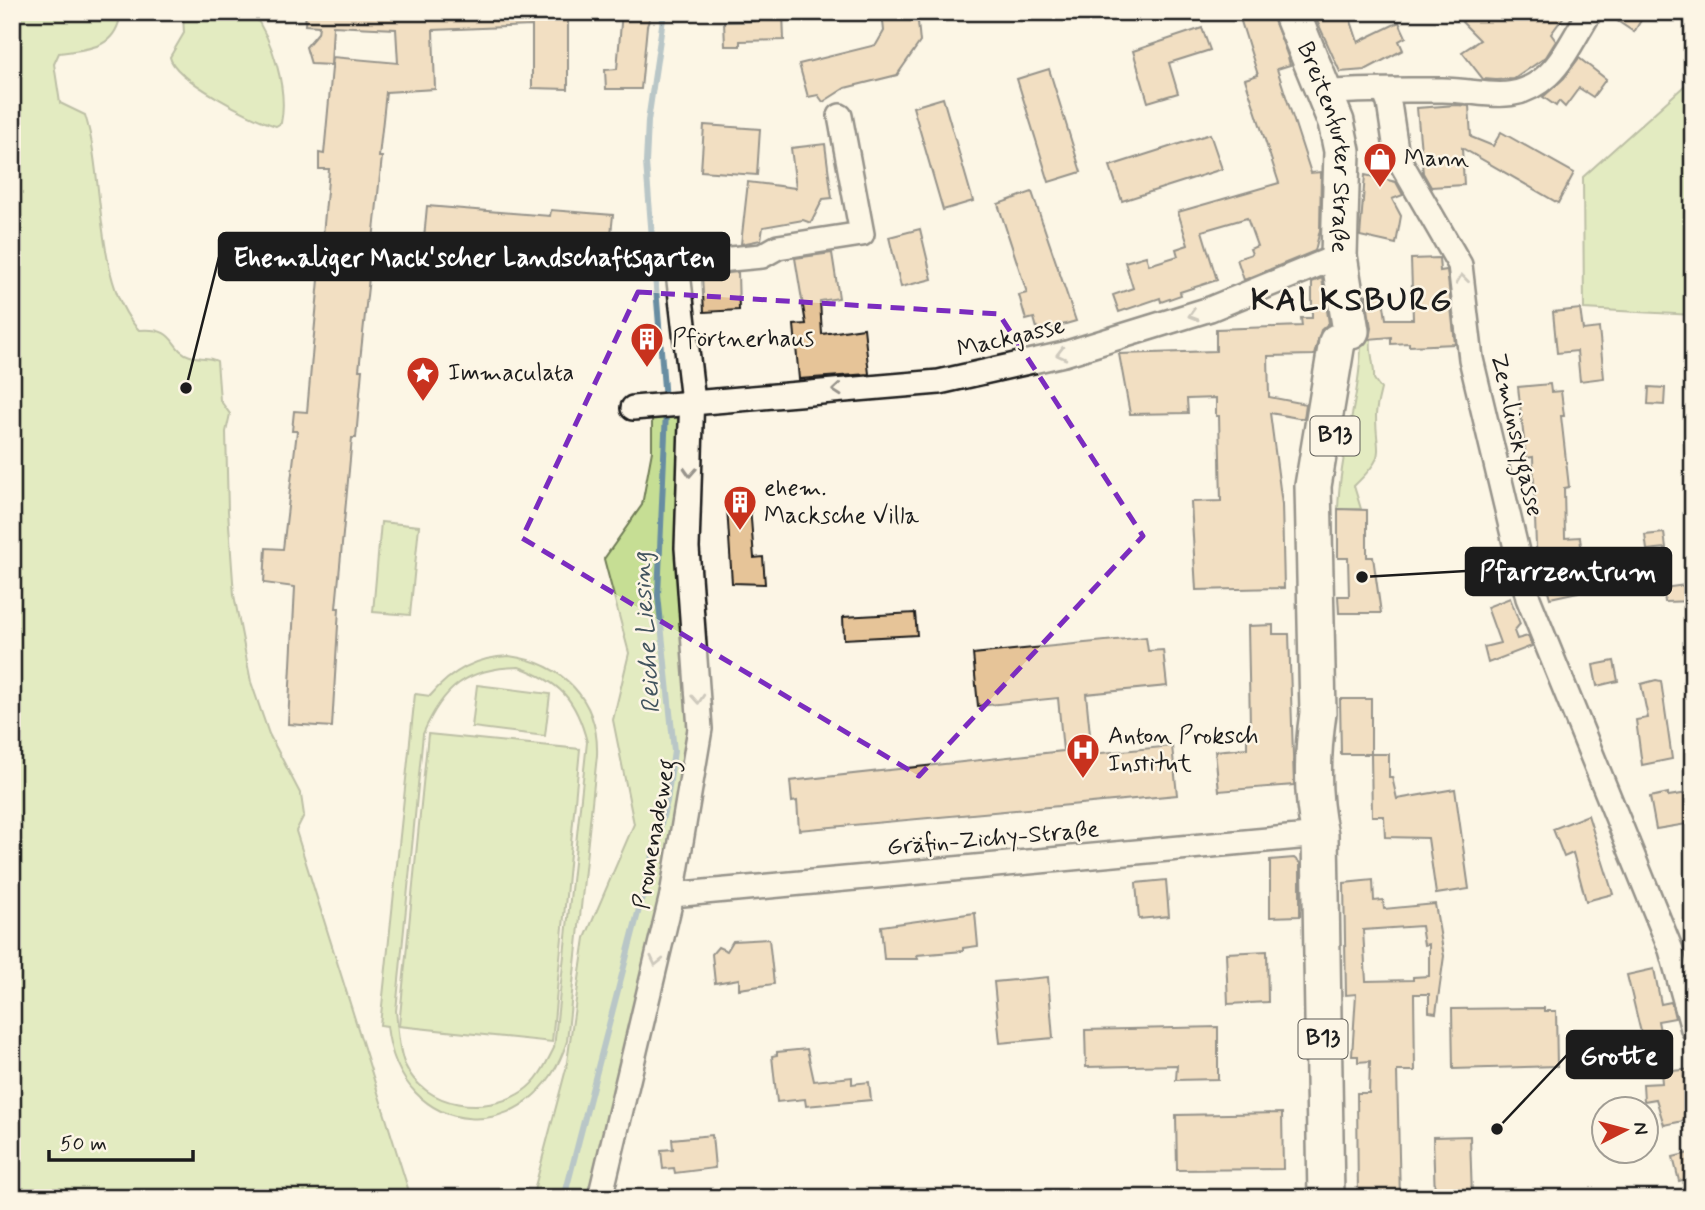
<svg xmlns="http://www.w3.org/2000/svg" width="1705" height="1210" font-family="Mynerve,sans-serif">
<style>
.green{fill:#c6de94;stroke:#717d58;stroke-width:2;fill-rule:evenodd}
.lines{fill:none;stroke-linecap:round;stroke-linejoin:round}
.stream{stroke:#678da2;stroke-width:6}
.building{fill:#e6c498;stroke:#1c1c1c;stroke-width:2;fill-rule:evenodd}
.street-casing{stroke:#1c1c1c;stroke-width:28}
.primary-casing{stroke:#1c1c1c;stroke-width:40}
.street{stroke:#fcf5e5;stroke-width:23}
.primary{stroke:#fcf5e5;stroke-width:35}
.oneway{stroke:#97938b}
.marked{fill:none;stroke:#7b2cbf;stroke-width:5;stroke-dasharray:14 9;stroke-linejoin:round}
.labels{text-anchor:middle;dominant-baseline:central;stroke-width:5;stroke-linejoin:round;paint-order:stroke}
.shield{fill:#fcf5e5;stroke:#5f5d58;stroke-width:2}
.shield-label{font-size:23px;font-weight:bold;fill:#1c1c1c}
.street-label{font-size:24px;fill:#1c1c1c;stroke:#fcf5e5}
.poi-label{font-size:24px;fill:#1c1c1c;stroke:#fcf5e5;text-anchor:start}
.water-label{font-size:26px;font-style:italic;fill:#42545f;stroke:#fcf5e5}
.district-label{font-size:32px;font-weight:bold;letter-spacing:2px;fill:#1c1c1c;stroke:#fcf5e5}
.leader{fill:none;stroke:#1c1c1c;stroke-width:2.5}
.callout-dot{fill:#1c1c1c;stroke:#fcf5e5;stroke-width:2.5}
.callout{fill:#1c1c1c;stroke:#1c1c1c;stroke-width:2.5}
.callout-label{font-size:26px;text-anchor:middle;font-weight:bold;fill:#fff}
</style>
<rect width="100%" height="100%" fill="#fcf5e5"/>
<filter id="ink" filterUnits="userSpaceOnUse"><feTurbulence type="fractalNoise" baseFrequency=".0143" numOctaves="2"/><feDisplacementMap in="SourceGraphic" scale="14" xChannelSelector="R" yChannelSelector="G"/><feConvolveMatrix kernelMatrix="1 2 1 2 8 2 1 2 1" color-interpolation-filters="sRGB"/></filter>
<g filter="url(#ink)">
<g class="green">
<path d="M 12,12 L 252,12 C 273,40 288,90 281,123 L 276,126 C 254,120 173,78 170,57 L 184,33 L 183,16 L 120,18 C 113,50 86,49 59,53 L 54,64 L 60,103 L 85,115 C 105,177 94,285 139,330 C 179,327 168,349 190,356 C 199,359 208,356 217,361 L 220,400 L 230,414 L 226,432 L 228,511 L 234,595 L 251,682 L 269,734 L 301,795 L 304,815 L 296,831 L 411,1198 L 12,1198 Z"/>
<path d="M 1693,78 L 1693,315 L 1584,309 L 1583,177 Z"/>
<path d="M 1371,339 C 1369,353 1375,364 1374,379 L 1381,389 C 1379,397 1376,408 1376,416 C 1376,456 1388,453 1354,486 L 1361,509 L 1338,509 C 1340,451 1361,397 1361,340 Z"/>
<path d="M 652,417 L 680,418 L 678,548 L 691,748 L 654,921 L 587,1198 L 532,1198 L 566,1069 L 585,938 L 634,824 L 613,720 L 629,653 L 604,559 L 642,505 L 652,451 Z"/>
<path d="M 381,522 L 419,526 L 410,615 L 373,612 Z"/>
<path d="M 509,656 C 563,663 599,700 597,755 L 567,1041 C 534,1150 400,1143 387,1026 L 380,1025 L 415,694 L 430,696 C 451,671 476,657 509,656 ZM 519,667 C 560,682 576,699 587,742 L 554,1048 C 546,1064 538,1081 523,1091 C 486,1116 425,1108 405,1065 C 398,1049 398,1028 396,1011 L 423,734 C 443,687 467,668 519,667 Z"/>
<path d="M 477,685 L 550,694 L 545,736 L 472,727 Z"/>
<path d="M 428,734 L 580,749 L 552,1042 L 399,1026 Z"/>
</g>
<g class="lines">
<g class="stream">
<path d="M 664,12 L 648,121 L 646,163 L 665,400"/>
<path d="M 564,1198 L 667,801 L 674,751 L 658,595 L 666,411"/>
</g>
</g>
<g class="building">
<path d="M 306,12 L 568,12 L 568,89 L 532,88 L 532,26 L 433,30 L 435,89 L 386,92 L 379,157 L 382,157 L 359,370 L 362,370 L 356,438 L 352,438 L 336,608 L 339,608 L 332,727 L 288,724 L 295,587 L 264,583 L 266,548 L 283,549 L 297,431 L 292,431 L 294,411 L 307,412 L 329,169 L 319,169 L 319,153 L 324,154 L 333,57 L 398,63 L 396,29 L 333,26 L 331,65 L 311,64 L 306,47 L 318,33 L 319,26 L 305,25 Z"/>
<path d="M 622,12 L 652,12 L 647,26 L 641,89 L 606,89 L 605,70 L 617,69 Z"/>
<path d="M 754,12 L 783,12 L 784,40 L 740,41 L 740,46 L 725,46 L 724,22 L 754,21 Z"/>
<path d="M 882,12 L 917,12 L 920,42 L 897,75 L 845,88 L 823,102 L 818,95 L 808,97 L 799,64 L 876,45 L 884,31 Z"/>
<path d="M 1238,12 L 1271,12 L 1288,57 L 1290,65 L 1277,69 L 1311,173 L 1321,172 L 1320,230 L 1315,251 L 1244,280 L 1237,259 L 1252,254 L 1250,249 L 1257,246 L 1247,218 L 1202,231 L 1217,280 L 1180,292 L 1181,295 L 1161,302 L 1160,298 L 1119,312 L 1113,295 L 1133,288 L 1125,262 L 1146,256 L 1149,265 L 1178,256 L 1176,249 L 1188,245 L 1178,212 L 1279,183 L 1245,79 L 1258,75 Z"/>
<path d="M 1313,12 L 1348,12 L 1358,42 L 1399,22 L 1406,37 L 1399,41 L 1403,50 L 1365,70 L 1340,72 Z"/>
<path d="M 1474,12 L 1567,12 L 1551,34 L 1556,41 L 1546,57 L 1514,79 L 1496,80 L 1483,79 L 1462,52 L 1480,40 L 1462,22 Z"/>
<path d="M 1604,12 L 1646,12 L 1634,32 Z"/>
<path d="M 1202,28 L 1210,50 L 1169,63 L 1178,93 L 1148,102 L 1133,51 Z"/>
<path d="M 1579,58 L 1606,79 L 1593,97 L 1579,88 L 1565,107 L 1559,101 L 1556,106 L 1543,97 L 1564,78 Z"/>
<path d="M 1049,69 L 1081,172 L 1049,182 L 1017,79 Z"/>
<path d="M 943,98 L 973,201 L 943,210 L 913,107 Z"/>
<path d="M 1456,105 L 1469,106 L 1471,137 L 1493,146 L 1501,132 L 1574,173 L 1558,203 L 1462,148 L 1464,185 L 1431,187 L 1423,173 L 1417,108 Z"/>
<path d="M 704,125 L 760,129 L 757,175 L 701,171 Z"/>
<path d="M 1210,134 L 1222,169 L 1122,201 L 1110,166 Z"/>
<path d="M 825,144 L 832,198 L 823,199 L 811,223 L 803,220 L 763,227 L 761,240 L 741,244 L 748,182 L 796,188 L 791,148 Z"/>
<path d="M 1365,175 L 1396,182 L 1403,195 L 1392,199 L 1401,216 L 1396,244 L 1360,236 Z"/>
<path d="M 1032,192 L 1076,321 L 1038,332 L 1034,318 L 1026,320 L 1019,295 L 1027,293 L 998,204 Z"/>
<path d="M 427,206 L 550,216 L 551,210 L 613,215 L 607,273 L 547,269 L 548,258 L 423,249 Z"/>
<path d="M 920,229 L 932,279 L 901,287 L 889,237 Z"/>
<path d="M 832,253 L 839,298 L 820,301 L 822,334 L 864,328 L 869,374 L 799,379 L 794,325 L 806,324 L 795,258 Z"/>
<path d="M 1439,258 L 1440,271 L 1447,270 L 1455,344 L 1409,346 L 1409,343 L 1391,344 L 1391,337 L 1369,339 L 1371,328 L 1366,295 L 1382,292 L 1386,319 L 1413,319 L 1411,259 Z"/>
<path d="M 738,272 L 739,310 L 704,312 L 702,276 Z"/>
<path d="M 1322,278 L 1329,323 L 1321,330 L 1314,355 L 1268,356 L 1269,397 L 1306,404 L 1304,419 L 1270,413 L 1282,504 L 1284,588 L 1196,590 L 1191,502 L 1221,501 L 1219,416 L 1216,416 L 1216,398 L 1187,399 L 1188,413 L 1130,414 L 1119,354 L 1216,351 L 1216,329 L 1302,326 L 1301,318 L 1312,318 L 1312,282 Z"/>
<path d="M 1580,309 L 1583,330 L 1599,328 L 1604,378 L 1580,381 L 1577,351 L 1557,353 L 1553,312 Z"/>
<path d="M 1550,384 L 1551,392 L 1561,391 L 1564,416 L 1561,416 L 1569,487 L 1564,488 L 1565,538 L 1580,537 L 1582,555 L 1571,556 L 1578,592 L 1550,598 L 1536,547 L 1533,457 L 1526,458 L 1518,387 Z"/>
<path d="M 1649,387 L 1665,388 L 1664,405 L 1648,404 Z"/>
<path d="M 750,506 L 754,558 L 763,557 L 765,584 L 732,583 L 727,507 Z"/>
<path d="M 1338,509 L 1367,510 L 1367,557 L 1373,557 L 1381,613 L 1339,613 L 1338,596 L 1349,596 L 1348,558 L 1338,558 Z"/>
<path d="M 1664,533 L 1666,548 L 1647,550 L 1645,535 Z"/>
<path d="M 1693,584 L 1693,601 L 1665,602 L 1663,588 Z"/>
<path d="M 1510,598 L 1520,624 L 1514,631 L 1517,639 L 1528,636 L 1532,646 L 1488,663 L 1484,647 L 1500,643 L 1487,607 Z"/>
<path d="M 915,613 L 917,635 L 844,639 L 843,617 Z"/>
<path d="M 1273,625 L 1273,634 L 1289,634 L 1294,785 L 1219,791 L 1215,751 L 1247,748 L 1247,725 L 1250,725 L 1248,626 Z"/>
<path d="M 1146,637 L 1148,651 L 1163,650 L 1167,686 L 1086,694 L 1092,754 L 1172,746 L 1177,795 L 799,830 L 797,801 L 792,802 L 790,781 L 1063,751 L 1058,698 L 978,706 L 973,654 Z"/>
<path d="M 1614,661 L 1618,681 L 1597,686 L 1593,665 Z"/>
<path d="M 1656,680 L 1661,681 L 1672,759 L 1642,765 L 1636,720 L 1648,718 L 1641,684 Z"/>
<path d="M 1340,699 L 1371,699 L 1371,754 L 1341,754 Z"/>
<path d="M 1371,754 L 1389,754 L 1389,777 L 1392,777 L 1397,799 L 1455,789 L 1469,889 L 1436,894 L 1428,838 L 1385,837 L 1384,816 L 1372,816 Z"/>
<path d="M 1668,793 L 1668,796 L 1689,793 L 1693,823 L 1656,829 L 1650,797 Z"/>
<path d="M 1588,815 L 1613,894 L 1586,901 L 1573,853 L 1564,857 L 1553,829 Z"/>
<path d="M 1294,858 L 1300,863 L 1300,916 L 1270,917 L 1270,860 Z"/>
<path d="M 1166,880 L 1169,916 L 1139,919 L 1136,883 Z"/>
<path d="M 1373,880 L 1374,901 L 1383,900 L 1384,909 L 1435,904 L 1444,956 L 1436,1013 L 1429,1012 L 1429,994 L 1414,994 L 1415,1071 L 1397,1071 L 1400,1198 L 1358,1198 L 1357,1093 L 1369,1093 L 1370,1061 L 1358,1062 L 1358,1056 L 1352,1056 L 1356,994 L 1346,995 L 1344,883 ZM 1421,926 L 1424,945 L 1429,944 L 1429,976 L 1413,977 L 1413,980 L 1366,981 L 1363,930 Z"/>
<path d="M 975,913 L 978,946 L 963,948 L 963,951 L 917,955 L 918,959 L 884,959 L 881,926 Z"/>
<path d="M 769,939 L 774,984 L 739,989 L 739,979 L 715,983 L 712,954 L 718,947 L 727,951 L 733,941 Z"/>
<path d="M 1267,951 L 1268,1002 L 1228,1004 L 1226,953 Z"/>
<path d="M 1654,969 L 1661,1004 L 1671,1002 L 1675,1018 L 1658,1021 L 1663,1046 L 1645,1049 L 1627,975 Z"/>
<path d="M 1048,977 L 1053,1038 L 1000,1043 L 994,982 Z"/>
<path d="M 1544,1008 L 1544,1011 L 1556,1011 L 1557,1066 L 1453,1069 L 1452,1009 Z"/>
<path d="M 1218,1027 L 1218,1079 L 1176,1080 L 1177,1065 L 1086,1067 L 1085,1030 Z"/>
<path d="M 807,1049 L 814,1081 L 852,1077 L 852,1084 L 869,1082 L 871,1100 L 806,1106 L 805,1099 L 777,1102 L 772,1056 L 777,1055 L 777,1052 Z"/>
<path d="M 1693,1069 L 1693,1094 L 1689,1095 L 1693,1119 L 1664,1125 L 1656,1099 L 1644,1101 L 1643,1084 L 1662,1083 L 1661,1072 Z"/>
<path d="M 1282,1113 L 1283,1169 L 1177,1170 L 1176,1115 Z"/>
<path d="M 712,1135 L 715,1168 L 675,1173 L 674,1168 L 663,1169 L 661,1150 L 673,1149 L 672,1139 Z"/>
<path d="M 1470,1136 L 1472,1198 L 1435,1198 L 1433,1137 Z"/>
<path d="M 1693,1152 L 1693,1177 L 1679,1181 L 1673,1157 Z"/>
</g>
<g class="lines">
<defs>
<g id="street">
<path d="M 1384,91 L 1389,103 L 1397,156 L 1460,265 L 1471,359 L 1528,598 L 1671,950 L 1693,1029"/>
<path d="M 1322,93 C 1361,89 1401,90 1440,90 C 1481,89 1512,108 1548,75 C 1565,59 1577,32 1590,12"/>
<path d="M 633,408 L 939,382 L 1064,354 L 1210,309 L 1339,256"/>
<path d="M 672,895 L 1320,835"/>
<path d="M 600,1198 L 672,895 L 700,729 L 687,548 L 692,393 L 677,264 L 762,256 L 778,247 L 862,234 L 840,116"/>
</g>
<g id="primary">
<path id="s1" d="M 1291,12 L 1336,122 L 1342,151 L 1339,256 L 1351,331"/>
<path d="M 1326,1198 L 1320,835 C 1311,795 1312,754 1318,713 L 1313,486 L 1337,342"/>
</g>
</defs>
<use href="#street" class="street-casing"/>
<use href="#primary" class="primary-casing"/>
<use href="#street" class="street"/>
<use href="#primary" class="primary"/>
</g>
<defs><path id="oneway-chevron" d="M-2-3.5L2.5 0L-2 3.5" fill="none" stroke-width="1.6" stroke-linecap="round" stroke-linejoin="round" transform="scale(1.75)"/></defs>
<g class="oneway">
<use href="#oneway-chevron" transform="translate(1462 279) rotate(-97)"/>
<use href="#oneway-chevron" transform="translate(1193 315) rotate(163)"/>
<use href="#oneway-chevron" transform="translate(1061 354) rotate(166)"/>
<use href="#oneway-chevron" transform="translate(837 390) rotate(175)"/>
<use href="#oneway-chevron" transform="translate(690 472) rotate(93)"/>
<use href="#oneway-chevron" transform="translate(698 699) rotate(86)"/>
<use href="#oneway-chevron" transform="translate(656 961) rotate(103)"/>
</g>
</g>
<path d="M0 0H1705V1210H0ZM 638,292 L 999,314 L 1143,536 L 919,776 L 522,538 Z" fill="#fcf5e5" fill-opacity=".55" fill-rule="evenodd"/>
<path class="marked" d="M 638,292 L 999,314 L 1143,536 L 919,776 L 522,538 Z"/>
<defs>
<symbol id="shop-pin" viewBox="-11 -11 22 30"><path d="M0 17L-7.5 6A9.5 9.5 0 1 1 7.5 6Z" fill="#c8321e" stroke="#fcf5e5"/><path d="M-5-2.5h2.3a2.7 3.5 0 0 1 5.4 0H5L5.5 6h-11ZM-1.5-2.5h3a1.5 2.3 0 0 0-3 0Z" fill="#fff"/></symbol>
<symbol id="building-pin" viewBox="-11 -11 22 30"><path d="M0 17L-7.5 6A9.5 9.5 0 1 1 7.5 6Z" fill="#c8321e" stroke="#fcf5e5"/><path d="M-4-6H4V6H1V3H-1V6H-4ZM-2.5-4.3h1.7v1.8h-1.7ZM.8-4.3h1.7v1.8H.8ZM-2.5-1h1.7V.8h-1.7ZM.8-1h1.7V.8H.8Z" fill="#fff"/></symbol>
<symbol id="sight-pin" viewBox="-11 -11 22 30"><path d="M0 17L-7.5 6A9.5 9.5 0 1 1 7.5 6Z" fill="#c8321e" stroke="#fcf5e5"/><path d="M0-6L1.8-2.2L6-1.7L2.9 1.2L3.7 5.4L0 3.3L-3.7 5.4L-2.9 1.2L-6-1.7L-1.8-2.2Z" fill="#fff"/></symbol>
<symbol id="hospital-pin" viewBox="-11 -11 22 30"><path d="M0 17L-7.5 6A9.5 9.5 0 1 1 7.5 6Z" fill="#c8321e" stroke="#fcf5e5"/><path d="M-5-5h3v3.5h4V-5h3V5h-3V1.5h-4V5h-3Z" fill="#fff"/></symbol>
</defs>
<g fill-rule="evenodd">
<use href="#shop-pin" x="1361" y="140" width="38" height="52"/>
<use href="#building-pin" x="628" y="320" width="38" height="52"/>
<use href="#sight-pin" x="404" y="354" width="38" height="52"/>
<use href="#building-pin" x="721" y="483" width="38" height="52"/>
<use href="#hospital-pin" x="1064" y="731" width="38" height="52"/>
</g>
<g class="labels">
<g class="shield">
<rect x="1310.5" y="416.5" width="49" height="39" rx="5"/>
<rect x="1298.5" y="1019.5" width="49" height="39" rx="5"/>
</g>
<g class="shield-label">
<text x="1335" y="436">B13</text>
<text x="1323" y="1039">B13</text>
</g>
<g class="street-label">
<text stroke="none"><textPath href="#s1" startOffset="142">Breitenfurter Straße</textPath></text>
<text transform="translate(1011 338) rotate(-13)">Mackgasse</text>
<text transform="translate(1516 435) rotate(77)">Zemlinskygasse</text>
<text transform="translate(655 834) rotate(-80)">Promenadeweg</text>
<text transform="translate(993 839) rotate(-5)">Gräfin-Zichy-Straße</text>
</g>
<g class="poi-label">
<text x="1404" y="159">Mann</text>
<text x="672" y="339">Pförtnerhaus</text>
<text x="448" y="373">Immaculata</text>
<text x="764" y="488">ehem.<tspan x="764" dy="28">Macksche Villa</tspan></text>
<text x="1108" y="736">Anton Proksch<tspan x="1108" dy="28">Institut</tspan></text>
</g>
<g class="water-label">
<text transform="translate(647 633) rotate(-94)">Reiche Liesing</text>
</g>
<g class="district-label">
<text x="1352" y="301">KALKSBURG</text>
</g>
</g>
<path class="leader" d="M186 388L219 257M1362 577L1466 571M1497 1129L1567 1055"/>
<g class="callout-dot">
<circle cx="186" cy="388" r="7"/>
<circle cx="1362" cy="577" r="7"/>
<circle cx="1497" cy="1129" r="7"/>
</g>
<g class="callout">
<rect x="219" y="233" width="510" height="47" rx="7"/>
<rect x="1466" y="548" width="205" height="47" rx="7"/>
<rect x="1567" y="1031" width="105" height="47" rx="7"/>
</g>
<g class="callout-label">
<text x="474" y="266">Ehemaliger Mack'scher Landschaftsgarten</text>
<text x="1568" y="580">Pfarrzentrum</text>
<text x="1619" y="1064">Grotte</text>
</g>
<rect width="1705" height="1210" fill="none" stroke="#fcf5e5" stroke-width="42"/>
<rect x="21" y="21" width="1663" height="1168" fill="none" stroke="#1c1c1c" stroke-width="2.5" filter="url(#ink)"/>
<g transform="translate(1625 1130) rotate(84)"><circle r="33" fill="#fcf5e5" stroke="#a29e95" stroke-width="2"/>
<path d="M0-5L12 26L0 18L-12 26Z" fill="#c8321e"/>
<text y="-10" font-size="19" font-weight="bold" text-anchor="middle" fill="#1c1c1c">N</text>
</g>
<path d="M49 1150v10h144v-10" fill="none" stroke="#1c1c1c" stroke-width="3.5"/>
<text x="60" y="1150" font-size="21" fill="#1c1c1c" stroke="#fcf5e5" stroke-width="5" paint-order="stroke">50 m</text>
</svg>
